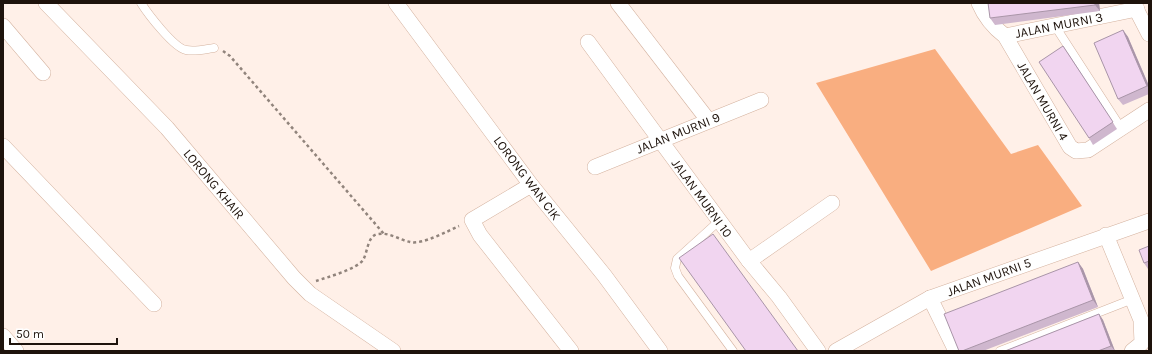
<svg xmlns="http://www.w3.org/2000/svg" width="1152" height="354" font-family="Karla,sans-serif">
<style>
.green{fill:#f9ae80}
.lines{fill:none;stroke-linecap:round;stroke-linejoin:round}
.lane-casing{stroke:#d4b29f;stroke-width:9}
.street-casing{stroke:#d4b29f;stroke-width:16}
.path{stroke:#91847c;stroke-width:2.5;stroke-dasharray:3 3;stroke-linecap:butt}
.lane{stroke:#fff;stroke-width:8}
.street{stroke:#fff;stroke-width:15}
.wall{fill:#cfb7ce}
.shaded-wall{fill:#a995a8}
.building{fill:#f1d5f0;stroke:#a995a8}
.labels{text-anchor:middle;dominant-baseline:central;stroke-width:4;stroke-linejoin:round;paint-order:stroke}
.street-label{font-size:13px;fill:#1e130c;stroke:#fff}
</style>
<rect width="100%" height="100%" fill="#fff0e8"/>
<path class="green" d="M 935,49 L 1011,154 L 1038,145 L 1082,206 L 931,271 L 816,83 Z"/>
<g class="lines">
<defs>
<g id="lane">
<path d="M 141,3 C 148,14 174,48 186,50 C 195,52 206,49 214,48"/>
<path d="M 1055,26 L 1121,128"/>
<path d="M 719,221 L 677,259 L 675,268 L 678,276 L 733,351"/>
<path d="M 1000,351 L 1133,299"/>
</g>
<g id="street">
<path d="M 46,3 L 167,128 L 294,278 L 310,294 L 393,351"/>
<path d="M 396,3 L 531,185 L 604,275 L 660,351"/>
<path d="M 618,3 L 708,120"/>
<path d="M 979,3 C 985,17 993,27 1005,36 L 1070,147 L 1076,151 L 1088,150 L 1149,110"/>
<path d="M 1133,3 L 1149,34"/>
<path d="M 3,26 L 43,73"/>
<path d="M 1005,36 L 1137,9"/>
<path d="M 588,42 L 749,261 L 779,297 L 818,351"/>
<path d="M 3,146 L 154,304"/>
<path d="M 595,167 L 761,100"/>
<path d="M 531,185 L 472,220 L 480,235 L 571,351"/>
<path d="M 1106,235 L 1141,320 L 1142,343 L 1132,351"/>
<path d="M 749,261 L 832,203"/>
<path d="M 930,298 L 956,351"/>
<path d="M 3,336 L 16,351"/>
<path d="M 836,351 L 930,298 L 1149,221"/>
</g>
</defs>
<use href="#lane" class="lane-casing"/>
<use href="#street" class="street-casing"/>
<g class="path">
<path d="M 223,51 L 230,56 L 384,234"/>
<path d="M 316,281 C 328,277 357,269 363,260 C 368,252 367,236 378,234 C 389,232 400,240 410,242 C 422,245 448,231 459,226"/>
</g>
<use href="#lane" class="lane"/>
<use href="#street" class="street"/>
</g>
<g class="wall">
<path d="M 1099,3 L 1100,11 L 995,25 L 990,18 Z"/>
<path d="M 1123,30 L 1128,37 L 1149,86 L 1149,94 L 1123,105 L 1118,99 Z"/>
<path d="M 1068,53 L 1117,129 L 1093,145 L 1089,138 Z"/>
<path d="M 1149,246 L 1149,269 L 1148,269 L 1144,263 Z"/>
<path d="M 1078,262 L 1083,269 L 1098,307 L 983,351 L 959,351 Z"/>
<path d="M 1099,314 L 1103,320 L 1115,351 L 1005,351 Z"/>
</g>
<g class="shaded-wall">
<path d="M 1095,3 L 1099,3 L 1100,11 L 1095,5 Z"/>
<path d="M 1123,30 L 1128,37 L 1149,86 L 1149,88 L 1147,86 Z"/>
<path d="M 1078,262 L 1083,269 L 1098,307 L 1093,300 Z"/>
<path d="M 1099,314 L 1103,320 L 1115,351 L 1111,346 Z"/>
</g>
<g class="building">
<path d="M 988,3 L 1095,3 L 1095,5 L 990,18 Z"/>
<path d="M 1123,30 L 1147,86 L 1118,99 L 1094,43 Z"/>
<path d="M 1063,46 L 1113,122 L 1089,138 L 1039,62 Z"/>
<path d="M 713,234 L 798,351 L 746,351 L 679,258 Z"/>
<path d="M 1149,246 L 1149,261 L 1144,263 L 1139,250 Z"/>
<path d="M 1078,262 L 1093,300 L 962,351 L 959,351 L 944,314 Z"/>
<path d="M 1099,314 L 1111,346 L 1098,351 L 1005,351 Z"/>
</g>
<g class="labels">
<g class="street-label">
<text transform="translate(1059 25) rotate(-11)">JALAN MURNI 3</text>
<text transform="translate(1043 101) rotate(60)">JALAN MURNI 4</text>
<text transform="translate(678 133) rotate(-22)">JALAN MURNI 9</text>
<text transform="translate(527 178) rotate(53)">LORONG WAN CIK</text>
<text transform="translate(214 184) rotate(50)">LORONG KHAIR</text>
<text transform="translate(702 198) rotate(54)">JALAN MURNI 10</text>
<text transform="translate(989 277) rotate(-20)">JALAN MURNI 5</text>
</g>
</g>
<rect width="1152" height="354" fill="none" stroke="#1e130c" stroke-width="8"/>
<path d="M10 338v6h107v-6" fill="none" stroke="#1e130c" stroke-width="2"/>
<text x="16" y="338" font-size="12" fill="#1e130c" stroke="#ffffff" stroke-width="3" paint-order="stroke">50 m</text>
</svg>
